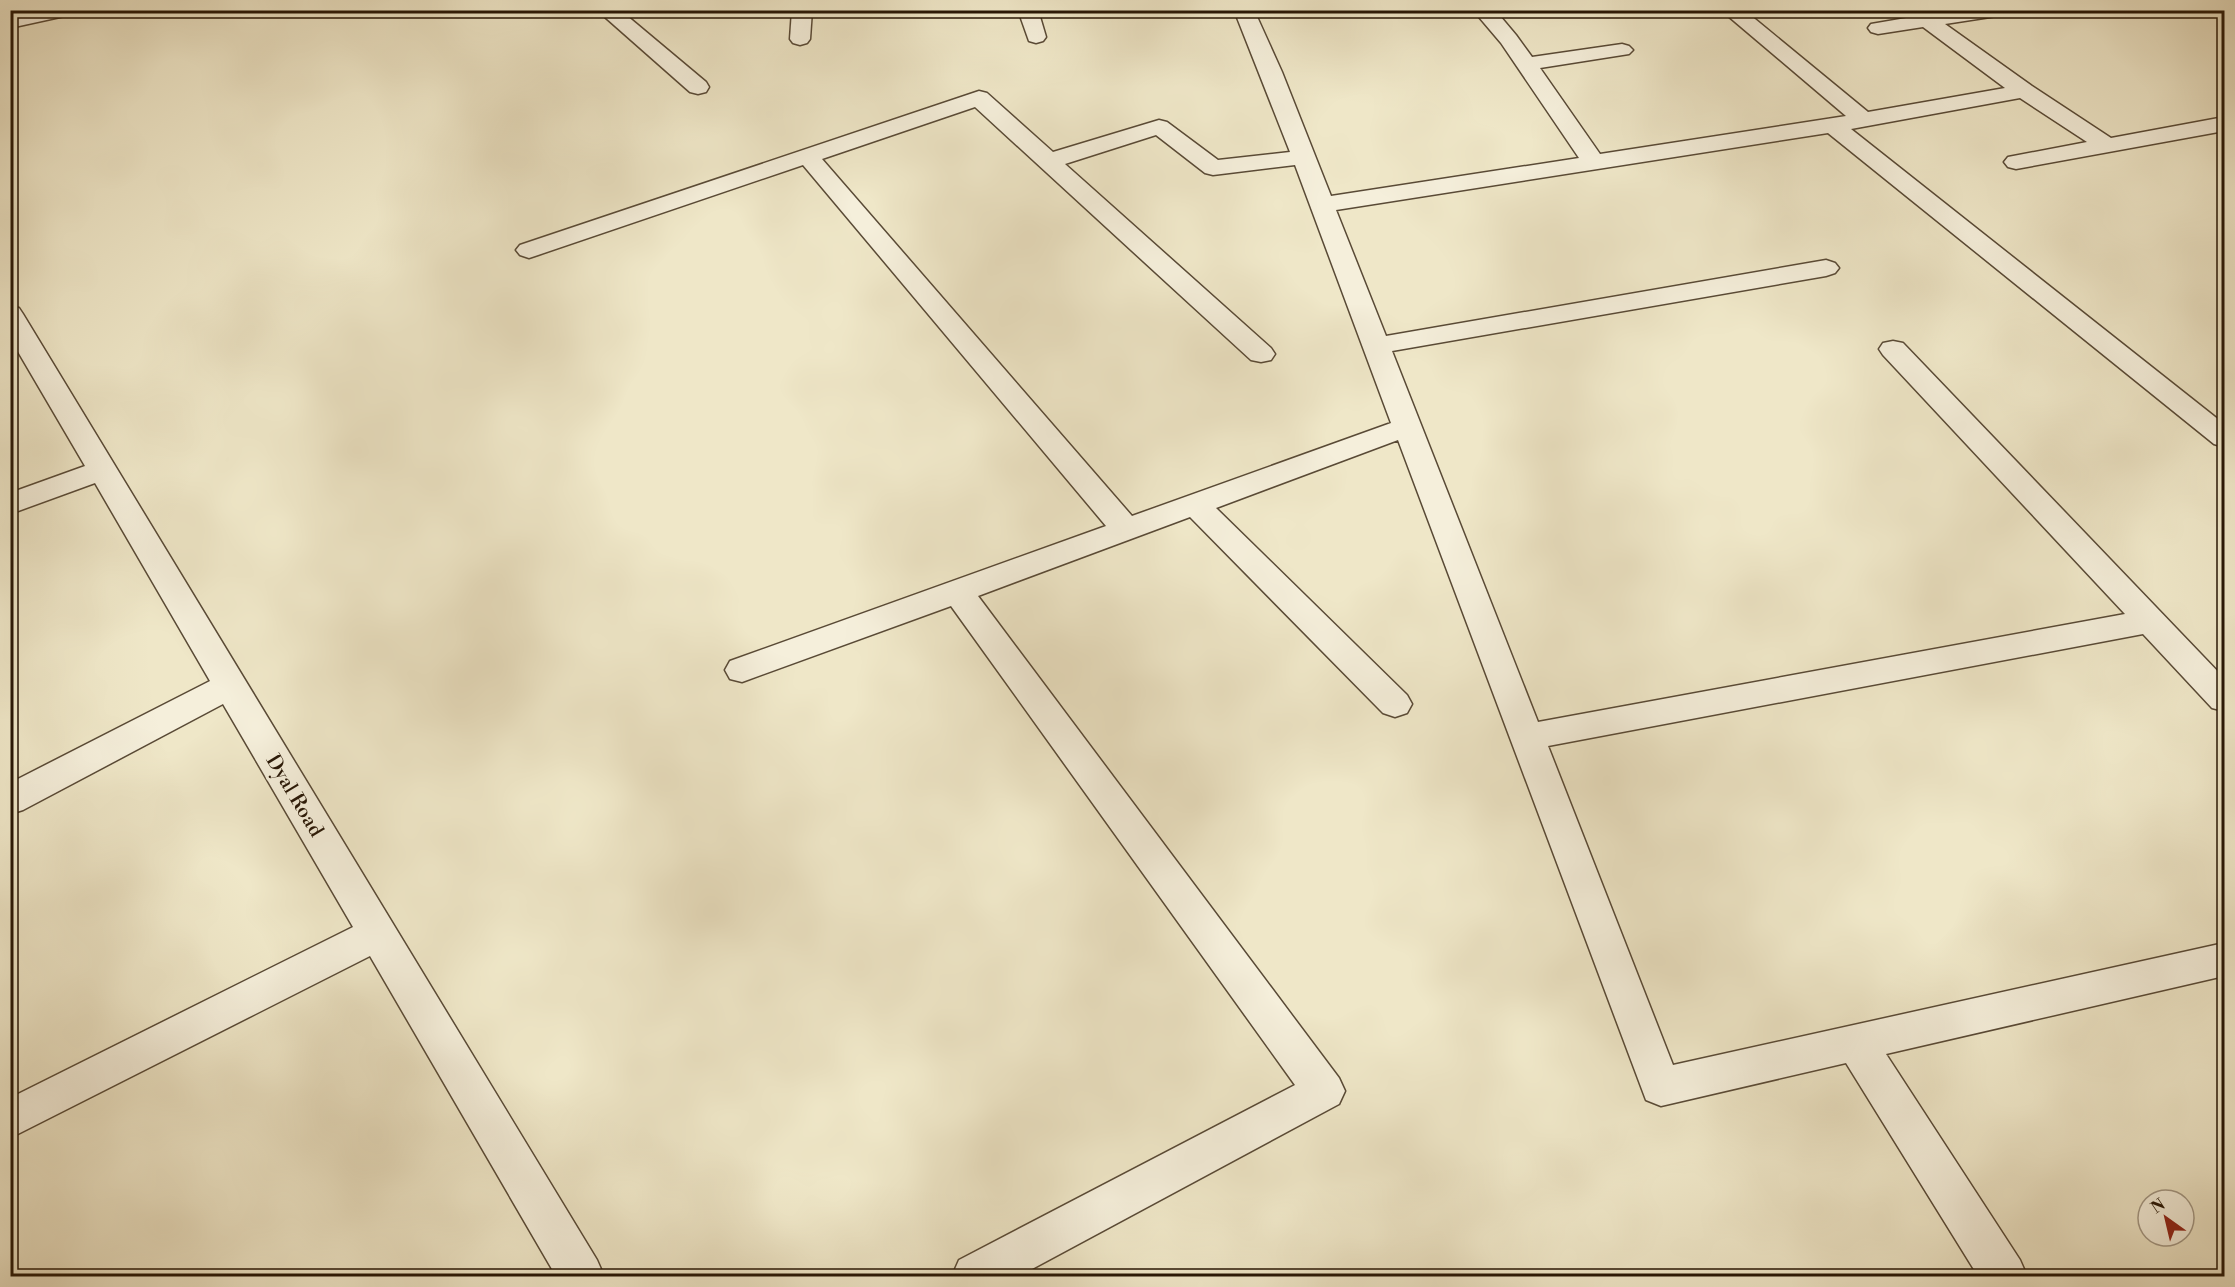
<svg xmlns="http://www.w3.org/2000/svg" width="2235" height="1287" font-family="'Libre Bodoni',serif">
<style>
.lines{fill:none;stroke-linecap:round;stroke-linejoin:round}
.minor-casing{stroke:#594a36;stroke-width:3}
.minor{fill:#f5efdb;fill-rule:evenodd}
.labels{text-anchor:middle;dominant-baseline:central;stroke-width:6;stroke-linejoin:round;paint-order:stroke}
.street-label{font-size:20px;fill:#271605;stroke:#f5efdb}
</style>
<rect width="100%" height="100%" fill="#efe7c8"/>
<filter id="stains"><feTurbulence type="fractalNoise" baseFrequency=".00333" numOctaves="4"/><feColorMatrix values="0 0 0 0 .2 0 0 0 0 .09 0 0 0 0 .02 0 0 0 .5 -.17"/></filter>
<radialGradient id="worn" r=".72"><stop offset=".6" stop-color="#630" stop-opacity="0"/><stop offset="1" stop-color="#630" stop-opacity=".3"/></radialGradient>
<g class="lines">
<defs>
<g id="minor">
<path d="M 35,10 L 77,10 L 74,14 L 10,28 L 10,16 Z"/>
<path d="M 597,10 L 620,10 L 706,82 L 709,87 L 706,92 L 698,94 L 690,92 Z"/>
<path d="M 792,10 L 812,10 L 810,39 L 807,43 L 800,45 L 793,43 L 790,39 Z"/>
<path d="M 1018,10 L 1038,10 L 1046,37 L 1043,41 L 1036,43 L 1029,41 Z"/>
<path d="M 1234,10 L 1254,10 L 1282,72 L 1331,196 L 1579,158 L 1501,43 L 1473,10 L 1495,10 L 1516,35 L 1532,57 L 1622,44 L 1629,46 L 1633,50 L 1629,54 L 1540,68 L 1600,154 L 1846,116 L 1721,10 L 1744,10 L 1868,112 L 2005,88 L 1923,27 L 1878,34 L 1871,32 L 1868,28 L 1871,24 L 1953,10 L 2007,10 L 2004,14 L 1997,16 L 1945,24 L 2032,86 L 2111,138 L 2224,117 L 2224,131 L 2016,169 L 2008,167 L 2004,162 L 2008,157 L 2087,142 L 2020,98 L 1851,129 L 2224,424 L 2224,447 L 2214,444 L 1828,133 L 1336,210 L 1386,336 L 1826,260 L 1835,263 L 1839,268 L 1835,273 L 1826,276 L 1392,351 L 1538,722 L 2125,614 L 1883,355 L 1879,349 L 1883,343 L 1893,341 L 1903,343 L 2224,678 L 2224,711 L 2212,708 L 2143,634 L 1548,746 L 1673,1065 L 2224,943 L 2224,976 L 1886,1054 L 2020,1260 L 2027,1276 L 1978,1276 L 1846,1063 L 1661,1106 L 1646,1100 L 1398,440 L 1216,508 L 1407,695 L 1412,704 L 1407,713 L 1395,717 L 1383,713 L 1190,517 L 978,596 L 1339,1078 L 1345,1091 L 1339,1104 L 1019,1276 L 952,1276 L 959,1260 L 1295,1085 L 951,606 L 742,682 L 730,679 L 725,670 L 730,661 L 1106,526 L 803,165 L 538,255 L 529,258 L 520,255 L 516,250 L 520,245 L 979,91 L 987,93 L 1053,152 L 1159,120 L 1167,122 L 1218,160 L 1290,152 ZM 975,107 L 1251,360 L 1261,362 L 1271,360 L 1275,354 L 1271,348 L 1065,164 L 1156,135 L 1205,173 L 1213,175 L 1295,165 L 1391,423 L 1132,516 L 822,159 Z"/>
<path d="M 10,306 L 19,308 L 23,314 L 597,1260 L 604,1276 L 556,1276 L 370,956 L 10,1138 L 10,1098 L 353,927 L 223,704 L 23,810 L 10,814 L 10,783 L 210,681 L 95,483 L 10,514 L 10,493 L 85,466 L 10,338 Z"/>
</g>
</defs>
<use href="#minor" class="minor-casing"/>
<use href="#minor" class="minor"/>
</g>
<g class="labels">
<g class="street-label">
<text transform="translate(294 796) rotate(59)">Dyal Road</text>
</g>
</g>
<rect width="2235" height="1287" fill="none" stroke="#efe7c8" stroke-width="36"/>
<rect x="12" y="12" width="2211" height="1263" fill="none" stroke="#271605" stroke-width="3"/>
<rect x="18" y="18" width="2199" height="1251" fill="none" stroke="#271605" stroke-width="1.5"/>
<g transform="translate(2166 1218) rotate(326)"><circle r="28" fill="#f5efdb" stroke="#a39885" stroke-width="1.5"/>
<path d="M0-4.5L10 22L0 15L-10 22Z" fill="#8f2418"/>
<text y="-9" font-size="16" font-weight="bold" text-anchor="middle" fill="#271605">N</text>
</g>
<rect width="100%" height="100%" filter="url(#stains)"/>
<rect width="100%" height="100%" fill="url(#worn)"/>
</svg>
